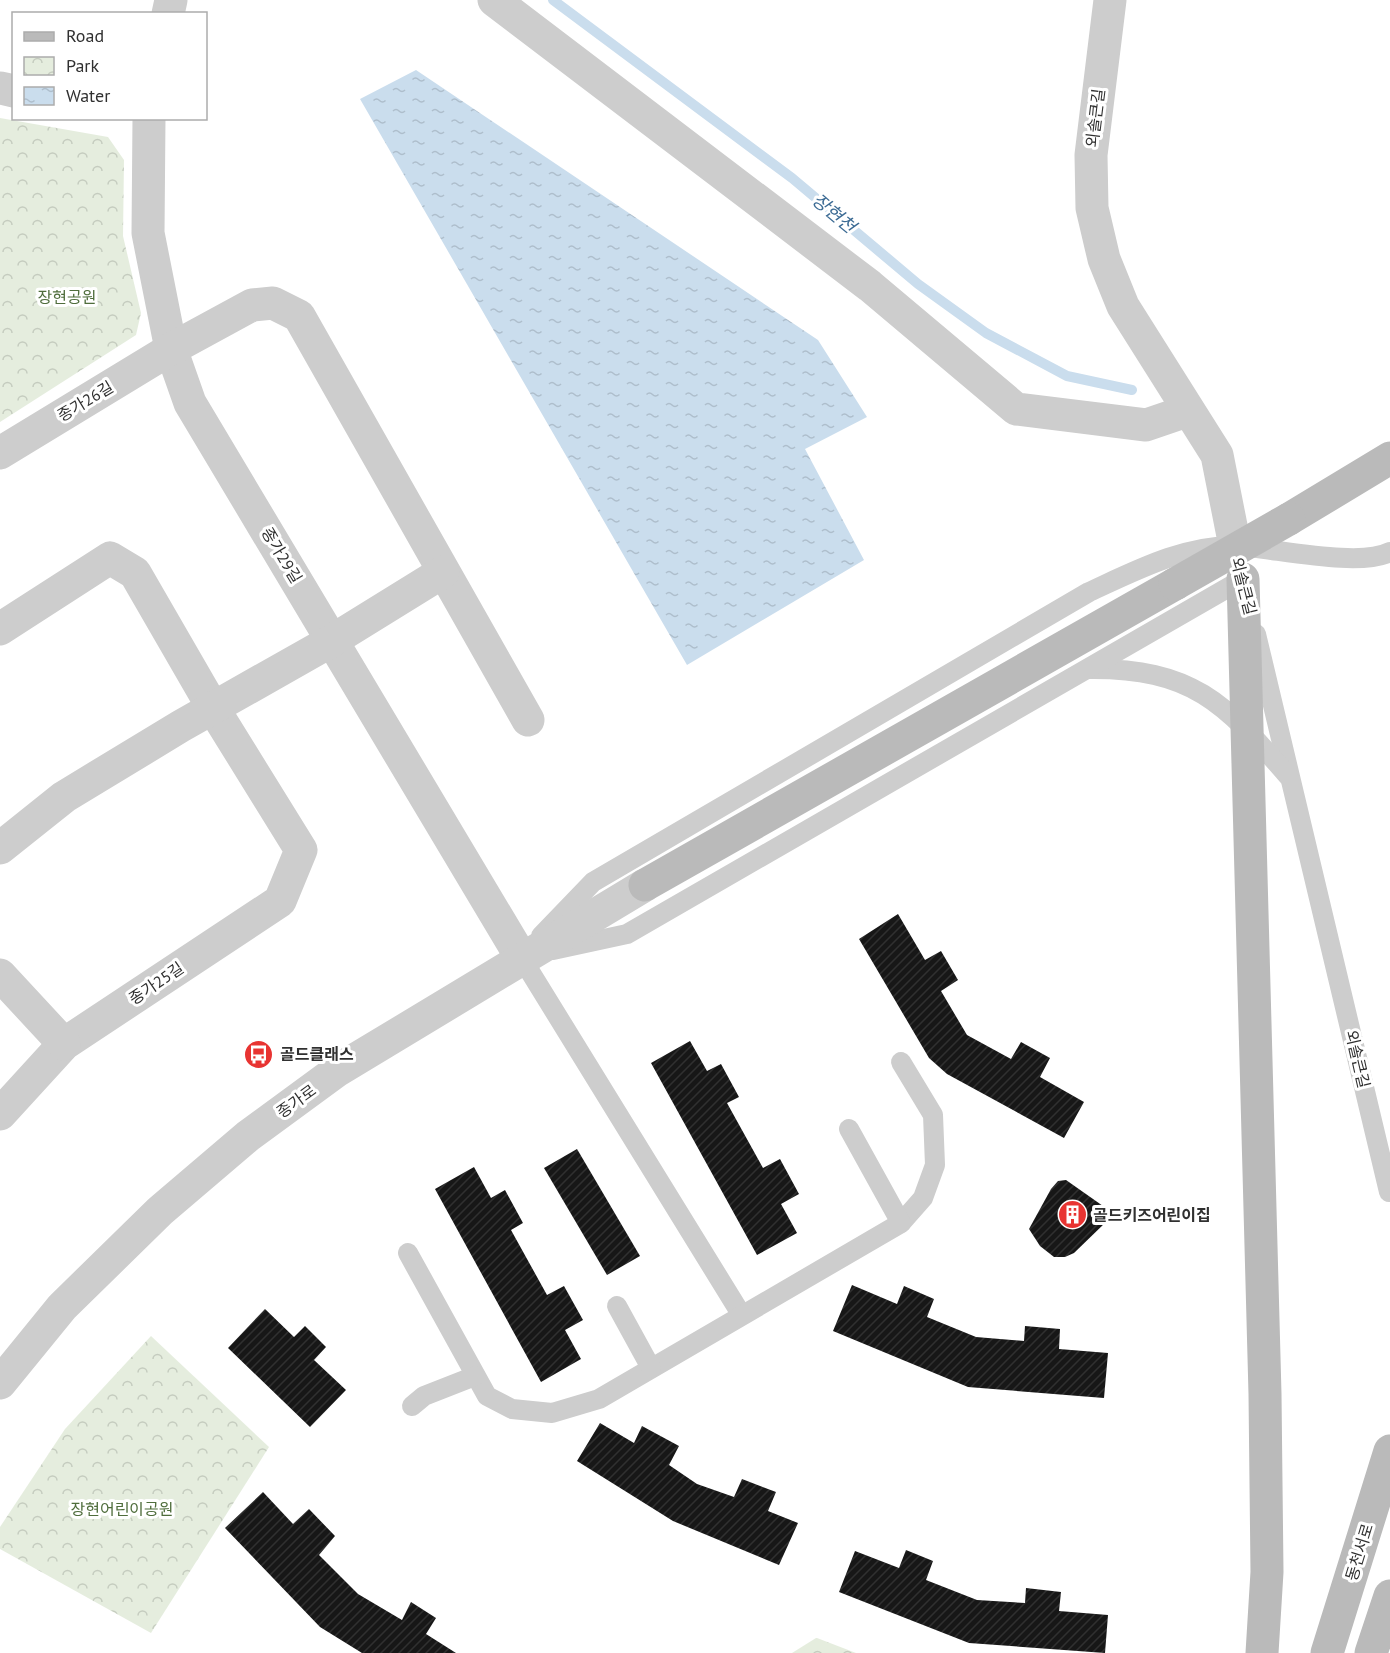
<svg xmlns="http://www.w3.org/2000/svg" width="1390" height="1653" font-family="'PT Sans','Noto Sans KR',sans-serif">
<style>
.park{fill:url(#park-crowns)}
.water{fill:url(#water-ripples)}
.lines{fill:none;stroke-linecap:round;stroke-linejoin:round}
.stream{stroke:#cadded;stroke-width:10}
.building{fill:url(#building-hatch)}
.lane{stroke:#cdcdcd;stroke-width:20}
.street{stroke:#cdcdcd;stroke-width:33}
.secondary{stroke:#bababa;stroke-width:33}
.secondary-bridge{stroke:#bababa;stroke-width:33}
.labels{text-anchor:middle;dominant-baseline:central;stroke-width:6;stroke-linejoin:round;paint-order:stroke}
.street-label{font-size:16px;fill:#303030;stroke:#fff}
.park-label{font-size:16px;fill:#4f6d3c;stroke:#fff}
.poi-label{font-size:16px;font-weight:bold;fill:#303030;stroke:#fff;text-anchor:start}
.water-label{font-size:18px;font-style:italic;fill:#3c6b94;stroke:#fff}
</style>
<defs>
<pattern id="park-crowns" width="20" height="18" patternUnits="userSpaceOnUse" patternTransform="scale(1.5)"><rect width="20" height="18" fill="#e5edde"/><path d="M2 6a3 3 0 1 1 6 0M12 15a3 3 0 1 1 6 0" fill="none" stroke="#c5ccbf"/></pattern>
<pattern id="water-ripples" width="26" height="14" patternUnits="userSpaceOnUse" patternTransform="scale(1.5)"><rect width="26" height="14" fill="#cadded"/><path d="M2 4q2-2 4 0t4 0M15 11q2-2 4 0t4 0" fill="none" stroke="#aebecc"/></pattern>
<pattern id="building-hatch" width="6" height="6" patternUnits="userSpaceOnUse" patternTransform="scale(1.5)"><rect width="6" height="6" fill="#171717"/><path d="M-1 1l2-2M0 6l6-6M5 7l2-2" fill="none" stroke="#303030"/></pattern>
</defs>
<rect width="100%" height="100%" fill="#fff"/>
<g class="park">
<path d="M 0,118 L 108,137 L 124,160 L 123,236 L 141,313 L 136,335 L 0,422 Z"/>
<path d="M 151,1336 L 269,1447 L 151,1633 L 0,1549 L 0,1527 L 65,1429 Z"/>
<path d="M 816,1638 L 817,1638 L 856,1653 L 792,1653 Z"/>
</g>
<path class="water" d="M 416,70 L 818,340 L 867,417 L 805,449 L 864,560 L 687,665 L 360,99 Z"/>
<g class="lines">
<path class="stream" d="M 553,0 L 792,178 L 918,284 L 986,333 L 1067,376 L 1132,390"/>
</g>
<g class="building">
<path d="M 898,914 L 925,960 L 941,951 L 958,980 L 941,991 L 967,1035 L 1011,1059 L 1021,1042 L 1050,1058 L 1040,1077 L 1084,1102 L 1064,1138 L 947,1074 L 929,1058 L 859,939 Z"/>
<path d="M 690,1041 L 707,1071 L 721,1064 L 739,1097 L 727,1103 L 763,1168 L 780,1159 L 799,1194 L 781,1204 L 797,1233 L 757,1255 L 651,1063 Z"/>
<path d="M 577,1149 L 640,1256 L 607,1275 L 544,1168 Z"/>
<path d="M 474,1167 L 491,1198 L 505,1190 L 523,1223 L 511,1230 L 547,1295 L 564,1286 L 583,1320 L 565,1330 L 581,1359 L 541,1382 L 435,1189 Z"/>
<path d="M 1066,1180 L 1103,1206 L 1106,1210 L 1107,1221 L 1074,1253 L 1065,1257 L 1054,1257 L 1040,1246 L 1029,1229 L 1051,1189 L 1058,1181 Z"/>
<path d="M 852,1285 L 897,1304 L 904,1286 L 934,1299 L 927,1317 L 976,1337 L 1024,1341 L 1025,1326 L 1060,1329 L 1059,1349 L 1108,1353 L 1104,1398 L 968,1387 L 833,1331 Z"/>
<path d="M 265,1309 L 294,1337 L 305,1326 L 326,1347 L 314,1360 L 346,1390 L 310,1427 L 228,1348 Z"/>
<path d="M 600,1423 L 634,1443 L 642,1426 L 679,1446 L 669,1465 L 697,1484 L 734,1497 L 742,1479 L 776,1492 L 768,1511 L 798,1523 L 779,1565 L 673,1521 L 577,1461 Z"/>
<path d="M 263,1492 L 293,1524 L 309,1509 L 335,1536 L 319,1555 L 358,1594 L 402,1620 L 411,1602 L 436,1618 L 426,1634 L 456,1653 L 362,1653 L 320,1627 L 225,1528 Z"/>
<path d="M 906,1550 L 933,1561 L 926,1580 L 977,1600 L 1025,1603 L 1026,1588 L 1061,1592 L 1059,1611 L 1108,1615 L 1105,1653 L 969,1643 L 839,1592 L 855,1551 L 899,1568 Z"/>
</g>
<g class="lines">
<g class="lane">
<path d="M 1256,634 L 1389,1192"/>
<path d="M 1089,669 C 1192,668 1224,702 1288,776"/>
<path d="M 541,936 L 593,882 L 1089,592 C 1135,571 1184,545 1236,546 C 1274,548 1359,568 1390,552"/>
<path d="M 553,950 L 627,934 L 1243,579"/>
<path d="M 521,957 L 741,1314"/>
<path d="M 901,1223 L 923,1198 L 935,1165 L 933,1115 L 901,1062"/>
<path d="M 408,1253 L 487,1396 L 512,1409 L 552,1413 L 599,1399 L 901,1223 L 849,1129"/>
<path d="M 617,1306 L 651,1368"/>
<path d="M 412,1406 L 424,1396 L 475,1376"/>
</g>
<g class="street">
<path d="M 494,0 L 870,286 L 1016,409 L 1146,425 L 1187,411"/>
<path d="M 1110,0 L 1091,155 L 1092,208 L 1104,259 L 1123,306 L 1217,455 L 1235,546"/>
<path d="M 168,14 L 171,0"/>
<path d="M 0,88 L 14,91"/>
<path d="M 149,118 L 148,233 L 171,349 L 190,403 L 521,957"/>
<path d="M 0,453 L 171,349 L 252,305 L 273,303 L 299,316 L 528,720"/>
<path d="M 0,629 L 110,558 L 135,573 L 213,708 L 301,850 L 280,901 L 64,1044 L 0,1114"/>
<path d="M 0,848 L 64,797 L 181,726 L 333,640 L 443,572"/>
<path d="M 0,975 L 64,1044"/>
<path d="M 0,1383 L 62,1307 L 160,1211 L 248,1136 L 338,1070 L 645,885"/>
</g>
<g class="secondary">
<path d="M 1289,519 L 1390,458"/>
<path d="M 1243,579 L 1265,1394 L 1267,1572 L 1262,1653"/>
<path d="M 645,885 L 1175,584"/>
<path d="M 1327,1653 L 1390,1451"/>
<path d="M 1371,1653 L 1390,1596"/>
</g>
<path class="secondary-bridge" d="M 1175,584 L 1289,519"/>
</g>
<defs>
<symbol id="bus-disc" viewBox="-11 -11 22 22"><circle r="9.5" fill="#e83432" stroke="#fff"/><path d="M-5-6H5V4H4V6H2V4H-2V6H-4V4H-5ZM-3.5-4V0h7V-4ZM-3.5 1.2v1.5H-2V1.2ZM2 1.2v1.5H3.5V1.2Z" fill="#fff"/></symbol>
<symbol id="building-disc" viewBox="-11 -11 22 22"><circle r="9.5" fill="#e83432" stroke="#fff"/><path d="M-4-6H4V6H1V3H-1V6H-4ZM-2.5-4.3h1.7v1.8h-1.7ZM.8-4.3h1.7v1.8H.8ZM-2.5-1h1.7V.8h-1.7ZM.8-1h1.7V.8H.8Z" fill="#fff"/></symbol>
</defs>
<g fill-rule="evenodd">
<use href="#bus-disc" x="242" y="1038" width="33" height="33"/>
<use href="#building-disc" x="1056" y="1198" width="33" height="33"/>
</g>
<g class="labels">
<g class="street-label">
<text transform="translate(1095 118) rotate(-83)">외솔큰길</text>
<text transform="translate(85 401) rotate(-31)">종가26길</text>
<text transform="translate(282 555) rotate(59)">종가29길</text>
<text transform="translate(1244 586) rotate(76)">외솔큰길</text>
<text transform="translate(156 983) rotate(-34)">종가25길</text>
<text transform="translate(1358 1059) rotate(77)">외솔큰길</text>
<text transform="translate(296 1101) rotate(-36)">종가로</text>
<text transform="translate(1359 1552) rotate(-73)">동천서로</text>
</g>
<g class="park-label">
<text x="67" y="297">장현공원</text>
<text x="122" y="1509">장현어린이공원</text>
</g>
<g class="poi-label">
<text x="280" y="1054">골드클래스</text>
<text x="1093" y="1215">골드키즈어린이집</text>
</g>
<g class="water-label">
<text transform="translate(834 213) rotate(40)">장현천</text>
</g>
</g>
<rect x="12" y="12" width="195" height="108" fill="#ffffff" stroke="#acacac" stroke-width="1.5"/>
<rect x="24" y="32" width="30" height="9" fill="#bababa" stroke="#acacac" stroke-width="1.5"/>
<text x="66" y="42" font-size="18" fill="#303030">Road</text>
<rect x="24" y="57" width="30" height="18" fill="url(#park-crowns)" stroke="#acacac" stroke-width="1.5"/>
<text x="66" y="72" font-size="18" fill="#303030">Park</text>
<rect x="24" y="87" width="30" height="18" fill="url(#water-ripples)" stroke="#acacac" stroke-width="1.5"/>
<text x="66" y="102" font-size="18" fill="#303030">Water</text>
</svg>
